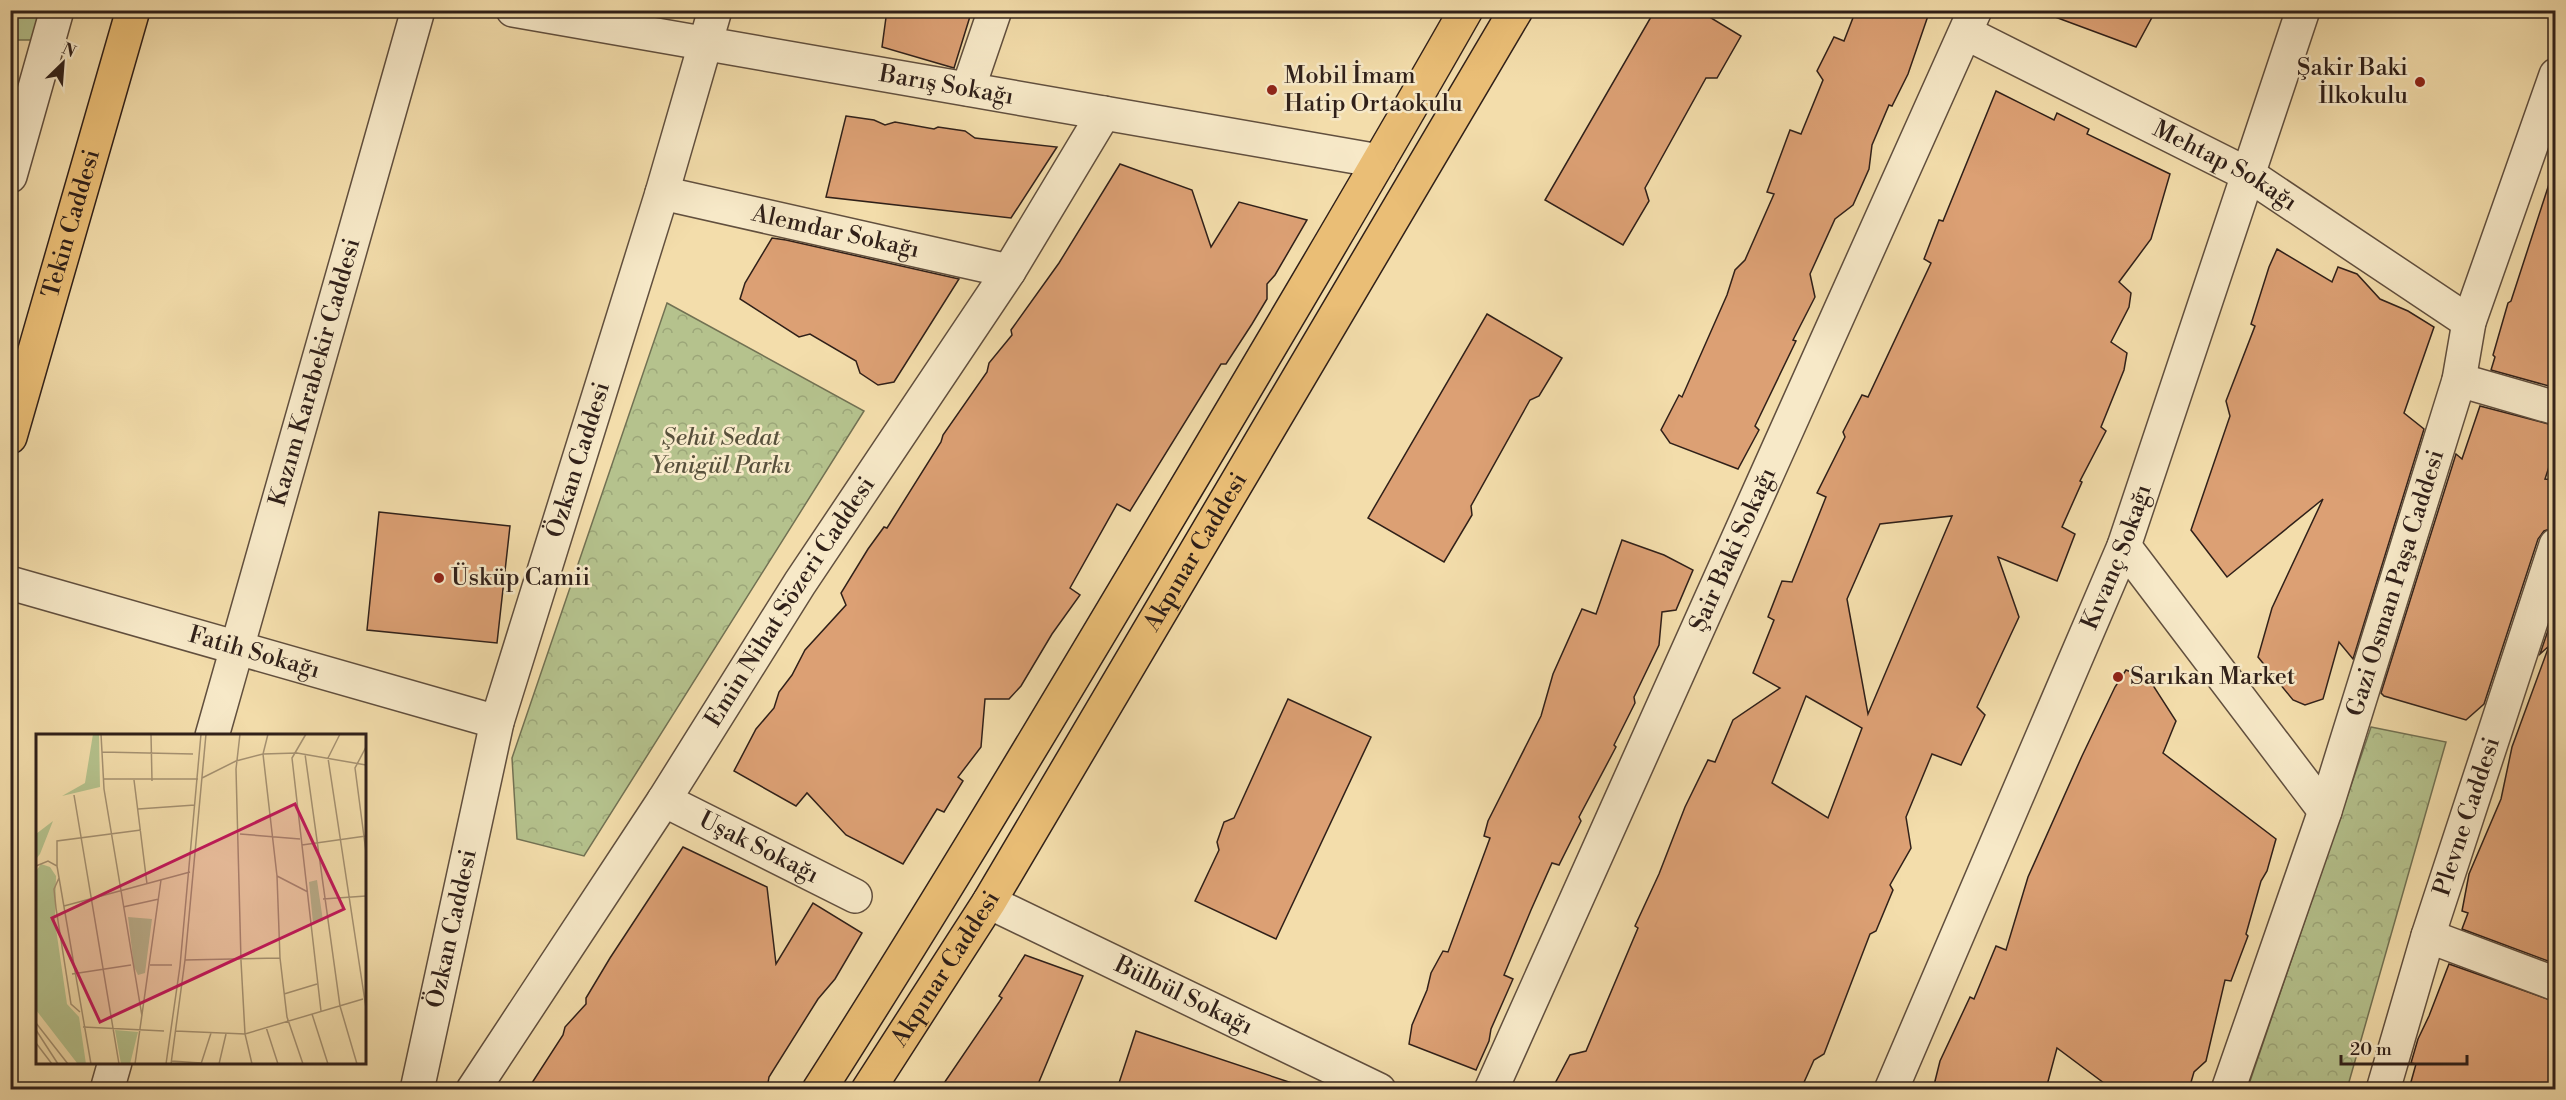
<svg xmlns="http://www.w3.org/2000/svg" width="2566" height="1100" font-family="'Libre Bodoni',serif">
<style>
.park{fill:url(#park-crowns);stroke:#727153;stroke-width:1.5}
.garden{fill:#b5c28d;stroke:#727153;stroke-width:1.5}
.building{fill:#dca074;stroke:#302019;stroke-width:1.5;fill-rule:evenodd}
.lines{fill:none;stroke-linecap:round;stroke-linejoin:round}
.minor-casing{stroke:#614f3e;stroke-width:36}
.major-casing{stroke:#302019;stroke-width:36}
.minor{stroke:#f7e9c8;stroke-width:33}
.major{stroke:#eabe76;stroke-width:33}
.poi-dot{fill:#8f2418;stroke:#f7e9c8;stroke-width:2}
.labels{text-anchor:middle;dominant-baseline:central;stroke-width:5;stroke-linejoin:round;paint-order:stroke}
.poi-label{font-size:24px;fill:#302019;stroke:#f7e9c8;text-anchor:start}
.street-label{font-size:24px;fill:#302019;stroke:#f7e9c8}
.park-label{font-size:24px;font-style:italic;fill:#58513c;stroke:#f7e9c8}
.inset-road{fill:none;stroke:#a59171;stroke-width:1.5}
.view{fill:#c2185b;fill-opacity:0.15;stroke:#c2185b;stroke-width:3}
.inset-edge{fill:none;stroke:#302019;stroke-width:3}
</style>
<defs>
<pattern id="park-crowns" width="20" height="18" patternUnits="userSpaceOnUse" patternTransform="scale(1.5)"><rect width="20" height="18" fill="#b5c28d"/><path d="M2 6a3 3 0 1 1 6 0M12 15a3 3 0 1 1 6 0" fill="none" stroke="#9ca679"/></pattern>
</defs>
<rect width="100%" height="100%" fill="#f3ddab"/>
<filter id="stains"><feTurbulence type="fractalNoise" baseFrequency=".00333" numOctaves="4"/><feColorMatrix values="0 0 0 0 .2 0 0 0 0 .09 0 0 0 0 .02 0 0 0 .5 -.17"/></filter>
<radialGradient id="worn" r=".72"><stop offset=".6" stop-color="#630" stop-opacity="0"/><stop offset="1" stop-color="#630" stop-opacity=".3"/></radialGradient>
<g class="park">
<path d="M 667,303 L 864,411 L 584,856 L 517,839 L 512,758 Z"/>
<path d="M 2371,727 L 2446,742 L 2347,1089 L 2247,1090 Z"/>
</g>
<path class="garden" d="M 11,11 L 42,11 L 33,40 L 13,40 L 11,47 Z"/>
<g class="building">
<path d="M 887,10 L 972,10 L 954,68 L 882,47 Z"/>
<path d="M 1655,10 L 1698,10 L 1741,36 L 1717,78 L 1706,78 L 1645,188 L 1649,201 L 1623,245 L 1545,200 Z"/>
<path d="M 1856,10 L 1930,10 L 1908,74 L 1892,106 L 1889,105 L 1872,145 L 1869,169 L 1853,205 L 1835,219 L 1810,274 L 1815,297 L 1793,340 L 1796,341 L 1755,426 L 1759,430 L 1738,469 L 1670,443 L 1661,430 L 1679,395 L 1682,397 L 1727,295 L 1735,270 L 1745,260 L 1774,194 L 1767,192 L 1790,130 L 1801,134 L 1823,80 L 1817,71 L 1834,37 L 1844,41 Z"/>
<path d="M 2048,10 L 2156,10 L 2136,47 L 2047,14 Z"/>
<path d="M 1996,91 L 2054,120 L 2057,113 L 2089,129 L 2087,134 L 2170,174 L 2151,239 L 2119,282 L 2131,293 L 2129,307 L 2111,342 L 2127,353 L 2124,370 L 2101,427 L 2106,431 L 2080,481 L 2082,482 L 2062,527 L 2075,534 L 2057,581 L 1998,557 L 2019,617 L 1977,707 L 1985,715 L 1961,765 L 1932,754 L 1906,817 L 1911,848 L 1890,885 L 1893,890 L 1876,931 L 1870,934 L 1824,1054 L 1814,1060 L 1801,1089 L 1552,1089 L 1570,1055 L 1586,1051 L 1638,928 L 1635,926 L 1659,874 L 1685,807 L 1708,760 L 1715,762 L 1733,720 L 1780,688 L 1753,673 L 1774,620 L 1768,617 L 1782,581 L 1792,582 L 1826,497 L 1817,493 L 1845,437 L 1843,432 L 1862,395 L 1868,397 L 1931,263 L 1924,259 L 1939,220 L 1943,221 ZM 1952,516 L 1868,714 L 1847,599 L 1880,524 ZM 1806,696 L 1862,728 L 1828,818 L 1772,783 Z"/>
<path d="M 846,116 L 874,120 L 885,125 L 895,122 L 934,129 L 938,127 L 965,131 L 975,138 L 1057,147 L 1011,218 L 826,197 Z"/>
<path d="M 1120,164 L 1192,190 L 1211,247 L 1239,202 L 1307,220 L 1275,275 L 1267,284 L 1267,299 L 1252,324 L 1226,364 L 1221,364 L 1130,511 L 1117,504 L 1070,588 L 1080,595 L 1052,634 L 1021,686 L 1009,699 L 985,699 L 981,747 L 958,777 L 963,781 L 944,812 L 937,809 L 903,864 L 846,835 L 807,793 L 796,806 L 734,771 L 756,729 L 774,708 L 779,692 L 792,675 L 805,650 L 846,605 L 841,593 L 868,549 L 884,527 L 887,528 L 941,442 L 943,435 L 987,372 L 989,363 L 1012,335 L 1011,330 L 1059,263 Z"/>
<path d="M 2550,181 L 2556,182 L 2556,388 L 2491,370 L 2495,357 L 2493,355 L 2508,303 L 2511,301 Z"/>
<path d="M 772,238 L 786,240 L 959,279 L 894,382 L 878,385 L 860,373 L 856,361 L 810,334 L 799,337 L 740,299 L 745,283 Z"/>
<path d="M 2277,249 L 2332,282 L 2338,267 L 2357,274 L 2380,299 L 2408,311 L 2434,327 L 2404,413 L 2424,429 L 2353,659 L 2339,642 L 2323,699 L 2305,705 L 2293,700 L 2258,657 L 2272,608 L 2323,499 L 2227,577 L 2191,530 L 2230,416 L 2226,401 L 2255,326 L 2251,324 L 2269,267 Z"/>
<path d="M 1487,314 L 1562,358 L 1539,396 L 1530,400 L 1471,506 L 1472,515 L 1444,562 L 1368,518 Z"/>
<path d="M 2480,406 L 2556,426 L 2556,445 L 2545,479 L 2556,480 L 2556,527 L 2544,531 L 2538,539 L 2484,704 L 2466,720 L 2384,696 L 2381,693 L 2456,454 L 2462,459 Z"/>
<path d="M 379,512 L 510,526 L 497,643 L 367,630 Z"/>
<path d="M 1622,540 L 1664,555 L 1693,570 L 1676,610 L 1662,612 L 1659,645 L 1634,697 L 1635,703 L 1614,745 L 1616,747 L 1579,817 L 1581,821 L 1559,865 L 1552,863 L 1531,910 L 1504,975 L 1513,979 L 1491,1029 L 1489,1041 L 1476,1070 L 1409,1044 L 1412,1025 L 1427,990 L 1431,973 L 1443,951 L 1448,952 L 1490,838 L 1484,836 L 1488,821 L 1541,716 L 1553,674 L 1582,609 L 1596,614 Z"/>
<path d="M 2556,607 L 2555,641 L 2556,964 L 2462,929 L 2468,913 L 2462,911 L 2469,874 L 2501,799 L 2512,747 L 2549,646 L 2540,654 Z"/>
<path d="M 2126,670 L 2149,679 L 2176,721 L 2163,753 L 2276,839 L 2267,871 L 2261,881 L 2246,934 L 2248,936 L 2231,981 L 2225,980 L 2206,1061 L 2194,1072 L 2189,1089 L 2112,1089 L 2057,1048 L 2046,1089 L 1933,1089 L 1940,1061 L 1970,997 L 1974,999 L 1996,946 L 2006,950 L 2028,877 L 2082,756 L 2115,687 Z"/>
<path d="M 1288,699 L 1371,737 L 1276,939 L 1195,901 L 1219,850 L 1217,842 L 1224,822 L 1234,818 Z"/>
<path d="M 683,847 L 767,887 L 776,964 L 813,903 L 862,933 L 835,979 L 818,999 L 769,1077 L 767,1089 L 528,1089 L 563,1035 L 565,1027 L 586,1004 L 586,998 L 610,958 Z"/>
<path d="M 1025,955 L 1083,976 L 1036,1089 L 940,1089 L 1002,998 L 999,996 Z"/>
<path d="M 2449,964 L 2556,1002 L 2556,1089 L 2409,1089 L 2416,1064 L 2411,1063 L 2418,1039 L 2429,1016 Z"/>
<path d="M 1136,1031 L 1292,1083 L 1291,1089 L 1117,1089 Z"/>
</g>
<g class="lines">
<defs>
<g id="minor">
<path id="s1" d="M 513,10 L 1379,161"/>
<path id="s2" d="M 1966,33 L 2249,175 L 2469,322"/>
<path d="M 968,89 L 995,10"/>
<path d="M 10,176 L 57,10"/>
<path id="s3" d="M 662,193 L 1009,271"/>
<path d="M 2459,380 L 2556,408"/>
<path d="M 2124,546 L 2325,811"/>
<path id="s4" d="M 10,583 L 497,722"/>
<path id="s5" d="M 212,736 L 418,10"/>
<path id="s6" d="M 664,800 L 855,896"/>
<path id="s7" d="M 989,902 L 1379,1090"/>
<path d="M 2428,936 L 2556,984"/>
<path d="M 107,1090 L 115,1062"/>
<path id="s8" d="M 417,1090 L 497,722 L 662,193 L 715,10"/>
<path id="s9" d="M 473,1090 L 664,800 L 800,583 L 1009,271 L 1104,113"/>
<path id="s10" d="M 1491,1090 L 1975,10"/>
<path id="s11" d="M 1891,1090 L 2124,546 L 2303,10"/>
<path id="s12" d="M 2228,1090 L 2325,811 L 2459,380 L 2469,322 L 2556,75"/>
<path id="s13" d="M 2383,1090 L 2428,936 L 2556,545"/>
</g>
<g id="major">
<path id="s14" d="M 10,437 L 133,10"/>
<path d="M 819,1090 C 934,910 1043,728 1152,545 C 1258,367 1364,190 1466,10"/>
<path id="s15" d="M 868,1090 L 989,902 L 1516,10"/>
</g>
</defs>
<use href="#minor" class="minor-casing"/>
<use href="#major" class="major-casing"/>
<use href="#minor" class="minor"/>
<use href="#major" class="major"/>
</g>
<g class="poi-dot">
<circle cx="2420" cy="82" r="6"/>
<circle cx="1272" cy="90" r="6"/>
<circle cx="439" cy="578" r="6"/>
<circle cx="2118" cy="677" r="6"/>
</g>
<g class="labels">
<g class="poi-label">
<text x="2408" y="68" text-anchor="end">Şakir Baki<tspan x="2408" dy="28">İlkokulu</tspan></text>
<text x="1284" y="76">Mobil İmam<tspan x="1284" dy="28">Hatip Ortaokulu</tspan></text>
<text x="451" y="578">Üsküp Camii</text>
<text x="2130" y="677">Sarıkan Market</text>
</g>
<g class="street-label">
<text stroke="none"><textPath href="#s1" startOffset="440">Barış Sokağı</textPath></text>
<text stroke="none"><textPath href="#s2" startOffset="291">Mehtap Sokağı</textPath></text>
<text stroke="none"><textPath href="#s14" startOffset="222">Tekin Caddesi</textPath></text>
<text stroke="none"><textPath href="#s3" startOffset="178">Alemdar Sokağı</textPath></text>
<text stroke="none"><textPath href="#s5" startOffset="378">Kazım Karabekir Caddesi</textPath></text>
<text stroke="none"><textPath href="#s8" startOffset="651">Özkan Caddesi</textPath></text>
<text stroke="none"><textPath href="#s10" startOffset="592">Şair Baki Sokağı</textPath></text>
<text stroke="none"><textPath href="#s15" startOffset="630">Akpınar Caddesi</textPath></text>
<text stroke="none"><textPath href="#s11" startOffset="579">Kıvanç Sokağı</textPath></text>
<text stroke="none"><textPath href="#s12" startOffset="534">Gazi Osman Paşa Caddesi</textPath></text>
<text stroke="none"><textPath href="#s9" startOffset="582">Emin Nihat Sözeri Caddesi</textPath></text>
<text stroke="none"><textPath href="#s4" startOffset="254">Fatih Sokağı</textPath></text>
<text stroke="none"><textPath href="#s13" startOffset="286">Plevne Caddesi</textPath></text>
<text stroke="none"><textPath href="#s6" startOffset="106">Uşak Sokağı</textPath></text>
<text stroke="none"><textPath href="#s8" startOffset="165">Özkan Caddesi</textPath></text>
<text stroke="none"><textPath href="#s15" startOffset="144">Akpınar Caddesi</textPath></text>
<text stroke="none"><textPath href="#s7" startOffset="216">Bülbül Sokağı</textPath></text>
</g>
<g class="park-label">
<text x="721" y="438">Şehit Sedat<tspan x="721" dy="28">Yenigül Parkı</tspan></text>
</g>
</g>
<g transform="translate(36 734)">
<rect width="330" height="330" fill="#f3ddab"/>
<path d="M 57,0 L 63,0 L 64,53 L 26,62 L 49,49 ZM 17,87 L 4,120 L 0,125 L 0,100 Z" fill="#b5c28d"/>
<path d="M 281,146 L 287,187 L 277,189 L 273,148 ZM 92,183 L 116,185 L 109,239 L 102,241 L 98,233 ZM 79,296 L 102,298 L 94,330 L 85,330 Z" fill="#b5c28d"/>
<path d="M 5,130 L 14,133 L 20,142 L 19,188 L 31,270 L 43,283 L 50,330 L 41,329 L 0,276 L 0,137 Z" fill="#b5c28d"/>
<path class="inset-road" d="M 65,0 L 68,55 L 106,282M 115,0 L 116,47M 204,0 L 200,35 L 205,227 L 209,300 L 216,330M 232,0 L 227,20 L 241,142 L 244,224 L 251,283 L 267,330M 270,0 L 256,24 L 285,277M 304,0 L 292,24 L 330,274M 330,13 L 319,34 L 330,118M 66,18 L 157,20M 269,20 L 304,272 L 321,330M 166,44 L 200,27 L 227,20 L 261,19 L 330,31M 67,45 L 162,45M 98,46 L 111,150M 38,61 L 83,330M 102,75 L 159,71M 204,100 L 264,105M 266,111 L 330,102M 0,132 L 12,127 L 21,132 L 55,330M 21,132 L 21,107 L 105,96M 241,142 L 272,158M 23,144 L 18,155 L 20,174 L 35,270 L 44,278M 287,165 L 330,162M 28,172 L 154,138M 87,173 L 123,165M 149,226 L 244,224M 114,231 L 136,231M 36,240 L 95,231M 248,260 L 281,250M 276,280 L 292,330M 0,289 L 32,330M 47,293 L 128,297M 230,293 L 242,330M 0,296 L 22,330M 139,297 L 209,300 L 327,265M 0,309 L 16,330M 135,327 L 165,329M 99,330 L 125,146M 130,330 L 144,232 L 165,0M 135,330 L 149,226 L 170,0M 165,330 L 175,299M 183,330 L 190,300"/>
<path class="view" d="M 259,70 L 308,175 L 64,288 L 16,184 Z"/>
<rect width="330" height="330" class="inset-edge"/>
</g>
<rect width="2566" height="1100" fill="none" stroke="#f3ddab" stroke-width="36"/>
<rect x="12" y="12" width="2542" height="1076" fill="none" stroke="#302019" stroke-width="3"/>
<rect x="18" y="18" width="2530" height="1064" fill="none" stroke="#302019" stroke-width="1.5"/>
<g transform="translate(63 63) rotate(25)" stroke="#f7e9c8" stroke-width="4.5" paint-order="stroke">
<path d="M0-4.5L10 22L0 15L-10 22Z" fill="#302019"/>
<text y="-9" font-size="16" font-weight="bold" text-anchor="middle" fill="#302019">N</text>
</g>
<path d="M2341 1055v9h126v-9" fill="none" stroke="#302019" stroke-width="3"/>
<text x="2350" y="1055" font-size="18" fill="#302019" stroke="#f7e9c8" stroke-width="4.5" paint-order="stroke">20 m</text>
<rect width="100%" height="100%" filter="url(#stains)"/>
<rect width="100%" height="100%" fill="url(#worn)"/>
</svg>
